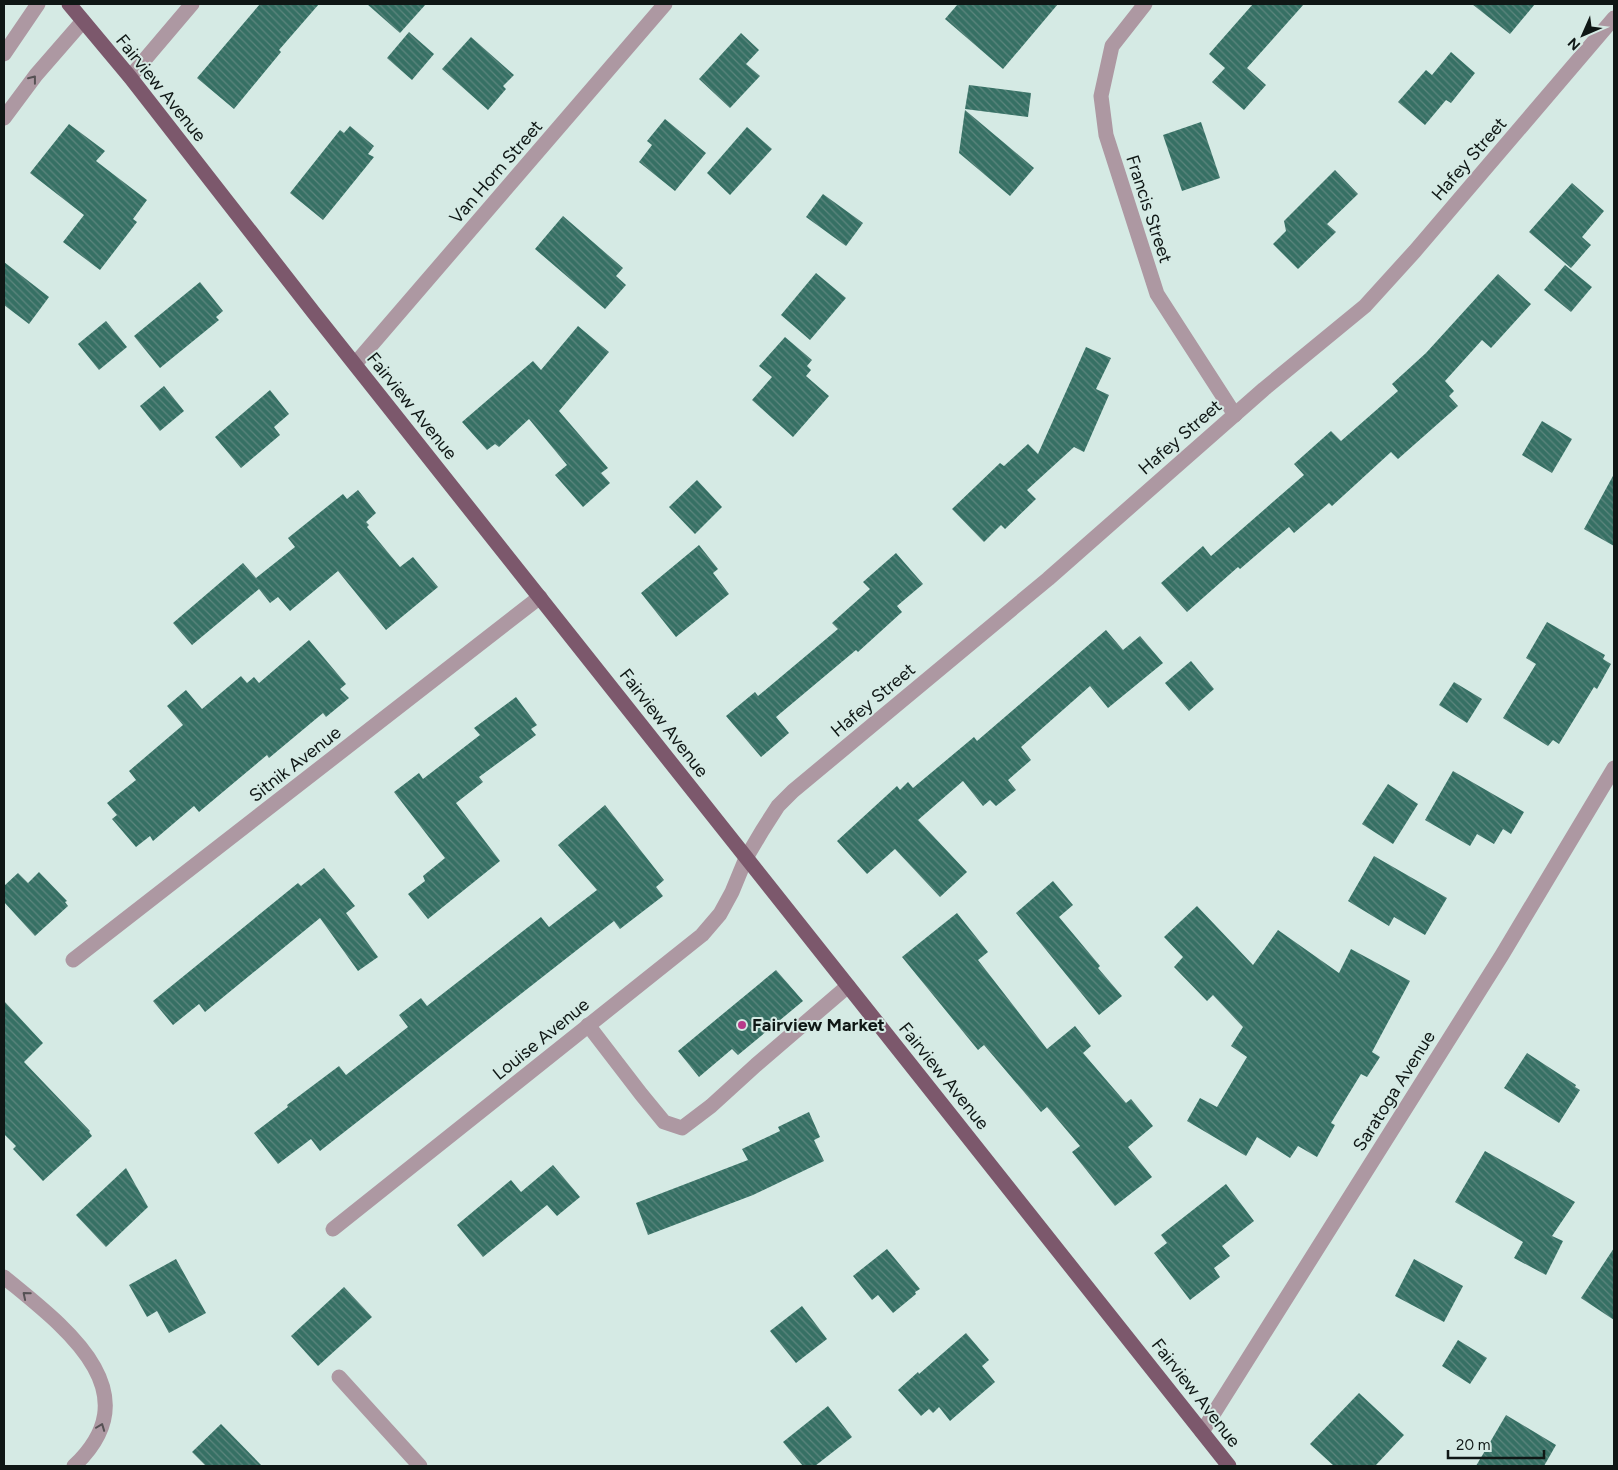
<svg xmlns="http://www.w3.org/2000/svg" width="1618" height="1470" font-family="Figtree,sans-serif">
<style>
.building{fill:url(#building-back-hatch)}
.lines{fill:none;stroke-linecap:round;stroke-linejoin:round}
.minor{stroke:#ad98a2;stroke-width:15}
.major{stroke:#7c586c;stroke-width:15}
.oneway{stroke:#565154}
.poi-dot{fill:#b83b8a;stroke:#d5eae4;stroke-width:2}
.labels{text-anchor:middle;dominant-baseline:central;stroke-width:4;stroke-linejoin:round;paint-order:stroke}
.street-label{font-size:18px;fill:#0f1715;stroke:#d5eae4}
.poi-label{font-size:18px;font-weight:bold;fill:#0f1715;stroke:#d5eae4;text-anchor:start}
</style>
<defs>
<pattern id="building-back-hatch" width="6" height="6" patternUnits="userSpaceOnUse" patternTransform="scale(1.25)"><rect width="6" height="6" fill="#367064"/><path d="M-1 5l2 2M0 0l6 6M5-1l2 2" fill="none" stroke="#5d867e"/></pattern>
</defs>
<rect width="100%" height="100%" fill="#d5eae4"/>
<g class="building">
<path d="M 260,4 L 319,4 L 279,50 L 281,52 L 234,109 L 197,78 Z"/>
<path d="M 367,4 L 426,4 L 400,33 Z"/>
<path d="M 958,4 L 1058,4 L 1003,69 L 945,19 Z"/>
<path d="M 1253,4 L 1304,4 L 1247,68 L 1266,85 L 1244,110 L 1212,82 L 1225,68 L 1209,54 Z"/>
<path d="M 1472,4 L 1535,4 L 1510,34 Z"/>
<path d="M 409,32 L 434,54 L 412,80 L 387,58 Z"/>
<path d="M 741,33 L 759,50 L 746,64 L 760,76 L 730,108 L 699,79 Z"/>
<path d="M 471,37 L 514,75 L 503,86 L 506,89 L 488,110 L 442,69 Z"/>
<path d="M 1451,52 L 1475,73 L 1451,103 L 1446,100 L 1425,125 L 1398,102 L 1426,70 L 1432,75 Z"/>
<path d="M 969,85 L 1031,93 L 1028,117 L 965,109 Z"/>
<path d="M 965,110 L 1034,168 L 1010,196 L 959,153 Z"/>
<path d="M 665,119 L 706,153 L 675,191 L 639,162 L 652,145 L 647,141 Z"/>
<path d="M 1201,122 L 1220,178 L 1182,191 L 1163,135 Z"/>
<path d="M 69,124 L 105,151 L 96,161 L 147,200 L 133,219 L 137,222 L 100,270 L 63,242 L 84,215 L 30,173 Z"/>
<path d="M 350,126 L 374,146 L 368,154 L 374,157 L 323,220 L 290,193 L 340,130 L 344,133 Z"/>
<path d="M 747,127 L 772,149 L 730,195 L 707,173 Z"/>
<path d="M 1335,170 L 1358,194 L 1327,224 L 1336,232 L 1298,269 L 1273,244 L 1286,231 L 1284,221 Z"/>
<path d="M 1572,183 L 1604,211 L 1582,237 L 1591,245 L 1571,268 L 1529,232 Z"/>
<path d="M 823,194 L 863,223 L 846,246 L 806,217 Z"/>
<path d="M 563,216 L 623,268 L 616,276 L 626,285 L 605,309 L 535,249 Z"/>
<path d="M 4,262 L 49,297 L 29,324 L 4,305 Z"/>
<path d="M 1565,265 L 1592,287 L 1571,312 L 1544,290 Z"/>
<path d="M 816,273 L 846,298 L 810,340 L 781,315 Z"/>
<path d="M 1498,274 L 1531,304 L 1491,348 L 1482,340 L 1445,381 L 1454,391 L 1449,396 L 1458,406 L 1398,459 L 1391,452 L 1332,506 L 1329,503 L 1294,533 L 1289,527 L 1240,569 L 1238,567 L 1187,612 L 1161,583 L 1203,546 L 1211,556 L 1304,475 L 1294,464 L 1331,431 L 1341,441 L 1398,391 L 1392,384 L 1426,353 Z"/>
<path d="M 200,282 L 223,311 L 216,317 L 219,320 L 160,368 L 134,336 Z"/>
<path d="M 106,321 L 127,347 L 99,370 L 78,344 Z"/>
<path d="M 578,326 L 609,352 L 559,411 L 608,468 L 601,473 L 610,483 L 583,507 L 555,475 L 567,465 L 529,419 L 499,447 L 495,444 L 487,450 L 462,422 L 533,361 L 541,370 Z"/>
<path d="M 785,337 L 812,360 L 807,366 L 811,370 L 806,376 L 829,396 L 793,437 L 752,400 L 772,377 L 759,366 Z"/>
<path d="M 1086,347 L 1111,358 L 1096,389 L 1109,395 L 1084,452 L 1074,447 L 1027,490 L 1036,499 L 1005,529 L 1001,525 L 984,542 L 952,509 L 1000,463 L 1004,466 L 1028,444 L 1038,454 Z"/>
<path d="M 164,386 L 184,411 L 160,431 L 140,406 Z"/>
<path d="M 270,390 L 289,414 L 274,427 L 280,435 L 241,468 L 215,437 Z"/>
<path d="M 1542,421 L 1572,439 L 1552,473 L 1522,455 Z"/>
<path d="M 1614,474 L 1614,546 L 1584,529 Z"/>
<path d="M 697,480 L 722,507 L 695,534 L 669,507 Z"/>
<path d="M 358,490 L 376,513 L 366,522 L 369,525 L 367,527 L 400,567 L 413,557 L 438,587 L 386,630 L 338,571 L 290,611 L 278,597 L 270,603 L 259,589 L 192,645 L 173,623 L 243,563 L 256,578 L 295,547 L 288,538 L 343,494 L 347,499 Z"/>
<path d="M 699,545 L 718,569 L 713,573 L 729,594 L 676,637 L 641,593 Z"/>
<path d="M 896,553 L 923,584 L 897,606 L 902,612 L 858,652 L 856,650 L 776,717 L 789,733 L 761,757 L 726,716 L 755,692 L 758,696 L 838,629 L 832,623 L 870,589 L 863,582 Z"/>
<path d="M 1547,622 L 1605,655 L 1603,659 L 1611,664 L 1597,689 L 1594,687 L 1559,744 L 1553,740 L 1548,746 L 1503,718 L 1536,664 L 1526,658 Z"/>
<path d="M 1106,630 L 1123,650 L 1140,636 L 1163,663 L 1108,708 L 1090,686 L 1021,747 L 1031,760 L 1008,780 L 1016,790 L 996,806 L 990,800 L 983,806 L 963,781 L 918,820 L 967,872 L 940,897 L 895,849 L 867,874 L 837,841 L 897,786 L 900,790 L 908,782 L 913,788 L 974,737 L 977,741 Z"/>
<path d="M 309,640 L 346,684 L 340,689 L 349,698 L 326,717 L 323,713 L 269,758 L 267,755 L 199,812 L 194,806 L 153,841 L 150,836 L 136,847 L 112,819 L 117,815 L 107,803 L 136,780 L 129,771 L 183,725 L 167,706 L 186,690 L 202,709 L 241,676 L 247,683 L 254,677 L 259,683 Z"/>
<path d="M 1191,661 L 1214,689 L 1189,711 L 1165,683 Z"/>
<path d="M 1454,682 L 1482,699 L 1467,723 L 1439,705 Z"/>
<path d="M 516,697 L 537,725 L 531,729 L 536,735 L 479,777 L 483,782 L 456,803 L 500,861 L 428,919 L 408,894 L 425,881 L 423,876 L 445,858 L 394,792 L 419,773 L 423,779 L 480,735 L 474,728 Z"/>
<path d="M 1453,771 L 1524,812 L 1511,834 L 1503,829 L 1494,844 L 1477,834 L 1470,846 L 1425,820 Z"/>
<path d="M 1388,784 L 1418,804 L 1393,844 L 1362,824 Z"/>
<path d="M 605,805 L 664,880 L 656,887 L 663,896 L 620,929 L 614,921 L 320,1151 L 311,1139 L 278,1164 L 254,1133 L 288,1107 L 287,1105 L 339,1066 L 346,1075 L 408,1027 L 399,1015 L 421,998 L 427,1006 L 541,917 L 549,927 L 597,890 L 558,845 Z"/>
<path d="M 1374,856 L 1447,898 L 1425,935 L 1394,917 L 1389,926 L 1348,901 Z"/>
<path d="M 324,868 L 355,906 L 346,913 L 378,957 L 358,971 L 320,918 L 205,1012 L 199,1004 L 173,1025 L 153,1001 L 298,883 L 301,886 Z"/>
<path d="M 39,872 L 67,901 L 65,902 L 68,906 L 35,936 L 4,902 L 4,886 L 18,873 L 28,883 Z"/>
<path d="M 1053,881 L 1073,905 L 1059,917 L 1100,966 L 1098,968 L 1122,996 L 1099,1015 L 1016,913 Z"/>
<path d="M 1197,906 L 1253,965 L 1278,930 L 1339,973 L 1351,949 L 1410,981 L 1372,1052 L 1380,1057 L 1367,1077 L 1361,1074 L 1331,1123 L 1335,1125 L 1317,1157 L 1298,1146 L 1290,1158 L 1257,1137 L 1246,1156 L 1187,1121 L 1200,1098 L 1217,1107 L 1247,1057 L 1231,1046 L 1243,1027 L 1213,995 L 1207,1001 L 1174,967 L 1183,957 L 1164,937 Z"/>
<path d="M 957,913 L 988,952 L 978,960 L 1047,1049 L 1075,1026 L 1091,1046 L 1083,1053 L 1126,1103 L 1131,1099 L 1153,1126 L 1128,1147 L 1152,1177 L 1115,1206 L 1072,1152 L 1080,1146 L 1047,1107 L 1041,1112 L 984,1045 L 978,1050 L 902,957 Z"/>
<path d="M 776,970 L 803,1001 L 738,1055 L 732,1049 L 699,1077 L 678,1051 Z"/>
<path d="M 4,1001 L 43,1043 L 24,1062 L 90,1131 L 89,1132 L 92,1136 L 43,1181 L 13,1149 L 16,1146 L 4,1134 Z"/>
<path d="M 1527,1053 L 1576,1085 L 1575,1087 L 1580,1090 L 1559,1123 L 1504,1088 Z"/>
<path d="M 809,1112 L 820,1137 L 814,1140 L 824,1161 L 753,1195 L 648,1235 L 636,1203 L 748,1160 L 742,1149 L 780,1131 L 778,1127 Z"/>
<path d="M 1485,1151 L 1575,1202 L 1552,1236 L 1563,1241 L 1546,1275 L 1514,1258 L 1523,1242 L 1455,1202 Z"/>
<path d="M 553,1165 L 580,1197 L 557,1216 L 547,1205 L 483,1257 L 457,1225 L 511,1180 L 521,1192 Z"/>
<path d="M 126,1168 L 148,1207 L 106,1247 L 76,1215 Z"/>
<path d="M 1226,1184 L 1254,1221 L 1222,1246 L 1230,1256 L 1214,1268 L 1220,1277 L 1190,1300 L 1154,1253 L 1167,1243 L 1161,1235 Z"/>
<path d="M 1614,1248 L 1614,1320 L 1581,1298 Z"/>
<path d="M 887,1249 L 920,1289 L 915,1292 L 916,1294 L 893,1313 L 878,1295 L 872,1300 L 853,1276 Z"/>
<path d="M 176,1259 L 206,1313 L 169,1333 L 157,1311 L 147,1317 L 129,1285 Z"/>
<path d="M 1414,1259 L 1463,1286 L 1444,1322 L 1395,1296 Z"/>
<path d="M 344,1287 L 372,1317 L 318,1366 L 291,1336 Z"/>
<path d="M 802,1306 L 827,1339 L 796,1363 L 770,1331 Z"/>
<path d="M 966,1333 L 989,1360 L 982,1366 L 995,1382 L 950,1421 L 939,1407 L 933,1413 L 929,1409 L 921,1416 L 898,1390 L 918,1372 L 919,1374 Z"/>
<path d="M 1458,1340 L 1487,1358 L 1470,1384 L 1442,1366 Z"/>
<path d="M 1359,1393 L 1404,1435 L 1375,1466 L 1334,1466 L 1310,1444 Z"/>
<path d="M 828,1406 L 852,1437 L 815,1466 L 803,1466 L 783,1442 Z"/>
<path d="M 1506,1415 L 1556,1445 L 1544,1466 L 1476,1466 Z"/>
<path d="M 221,1424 L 262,1466 L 206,1466 L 192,1452 Z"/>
</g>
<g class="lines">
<g class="minor">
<path d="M 1145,4 L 1112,46 L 1101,96 L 1106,135 L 1157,294 L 1235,415"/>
<path d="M 4,54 L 38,4"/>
<path d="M 130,77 L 192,4"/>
<path d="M 4,118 L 36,75 L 83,21"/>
<path d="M 355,364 L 665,4"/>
<path d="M 73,960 L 540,597"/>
<path d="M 588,1025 L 641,1094 L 664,1122 L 682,1128 L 711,1106 L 756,1065 L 848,986"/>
<path d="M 333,1229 L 702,935 L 720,914 L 732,892 L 746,858 L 762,831 L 778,806 L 793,791 L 1048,579 L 1264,389 L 1365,306 L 1415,251 L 1614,18"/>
<path d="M 4,1277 C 62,1325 154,1391 74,1466"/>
<path d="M 339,1377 L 420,1466"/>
<path d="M 1202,1432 L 1502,955 L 1614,768"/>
</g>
<path class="major" d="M 69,4 L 130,77 L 314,313 L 1229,1466"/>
</g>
<defs><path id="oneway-chevron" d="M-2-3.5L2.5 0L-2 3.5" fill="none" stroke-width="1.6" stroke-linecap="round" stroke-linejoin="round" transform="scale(1.25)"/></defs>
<g class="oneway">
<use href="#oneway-chevron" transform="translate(33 79) rotate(-52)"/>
<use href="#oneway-chevron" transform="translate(26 1295) rotate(-140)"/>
<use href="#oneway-chevron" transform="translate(101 1427) rotate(-69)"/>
</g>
<circle class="poi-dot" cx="742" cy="1025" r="5"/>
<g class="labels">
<g class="street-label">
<text transform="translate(161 88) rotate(51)">Fairview Avenue</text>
<text transform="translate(1469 159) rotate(-49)">Hafey Street</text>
<text transform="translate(496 172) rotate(-49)">Van Horn Street</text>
<text transform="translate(1149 209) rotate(72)">Francis Street</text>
<text transform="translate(412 406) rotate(51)">Fairview Avenue</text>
<text transform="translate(1180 437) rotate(-41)">Hafey Street</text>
<text transform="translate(873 700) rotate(-40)">Hafey Street</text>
<text transform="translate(664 723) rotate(52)">Fairview Avenue</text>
<text transform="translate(295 764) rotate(-38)">Sitnik Avenue</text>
<text transform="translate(541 1039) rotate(-39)">Louise Avenue</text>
<text transform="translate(944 1076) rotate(51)">Fairview Avenue</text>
<text transform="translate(1394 1091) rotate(-58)">Saratoga Avenue</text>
<text transform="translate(1196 1393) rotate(52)">Fairview Avenue</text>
</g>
<g class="poi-label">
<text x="752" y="1025">Fairview Market</text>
</g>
</g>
<rect width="1618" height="1470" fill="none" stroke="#0f1715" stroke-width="10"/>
<g transform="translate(1583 35) rotate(225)" stroke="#d5eae4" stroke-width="4" paint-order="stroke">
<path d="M0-4L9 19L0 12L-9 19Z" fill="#0f1715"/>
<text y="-8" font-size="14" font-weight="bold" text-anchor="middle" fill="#0f1715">N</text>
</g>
<path d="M1448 1450v8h96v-8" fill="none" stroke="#0f1715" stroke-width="2.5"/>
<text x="1456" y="1450" font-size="15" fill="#0f1715" stroke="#d5eae4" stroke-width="4" paint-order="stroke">20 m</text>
</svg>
